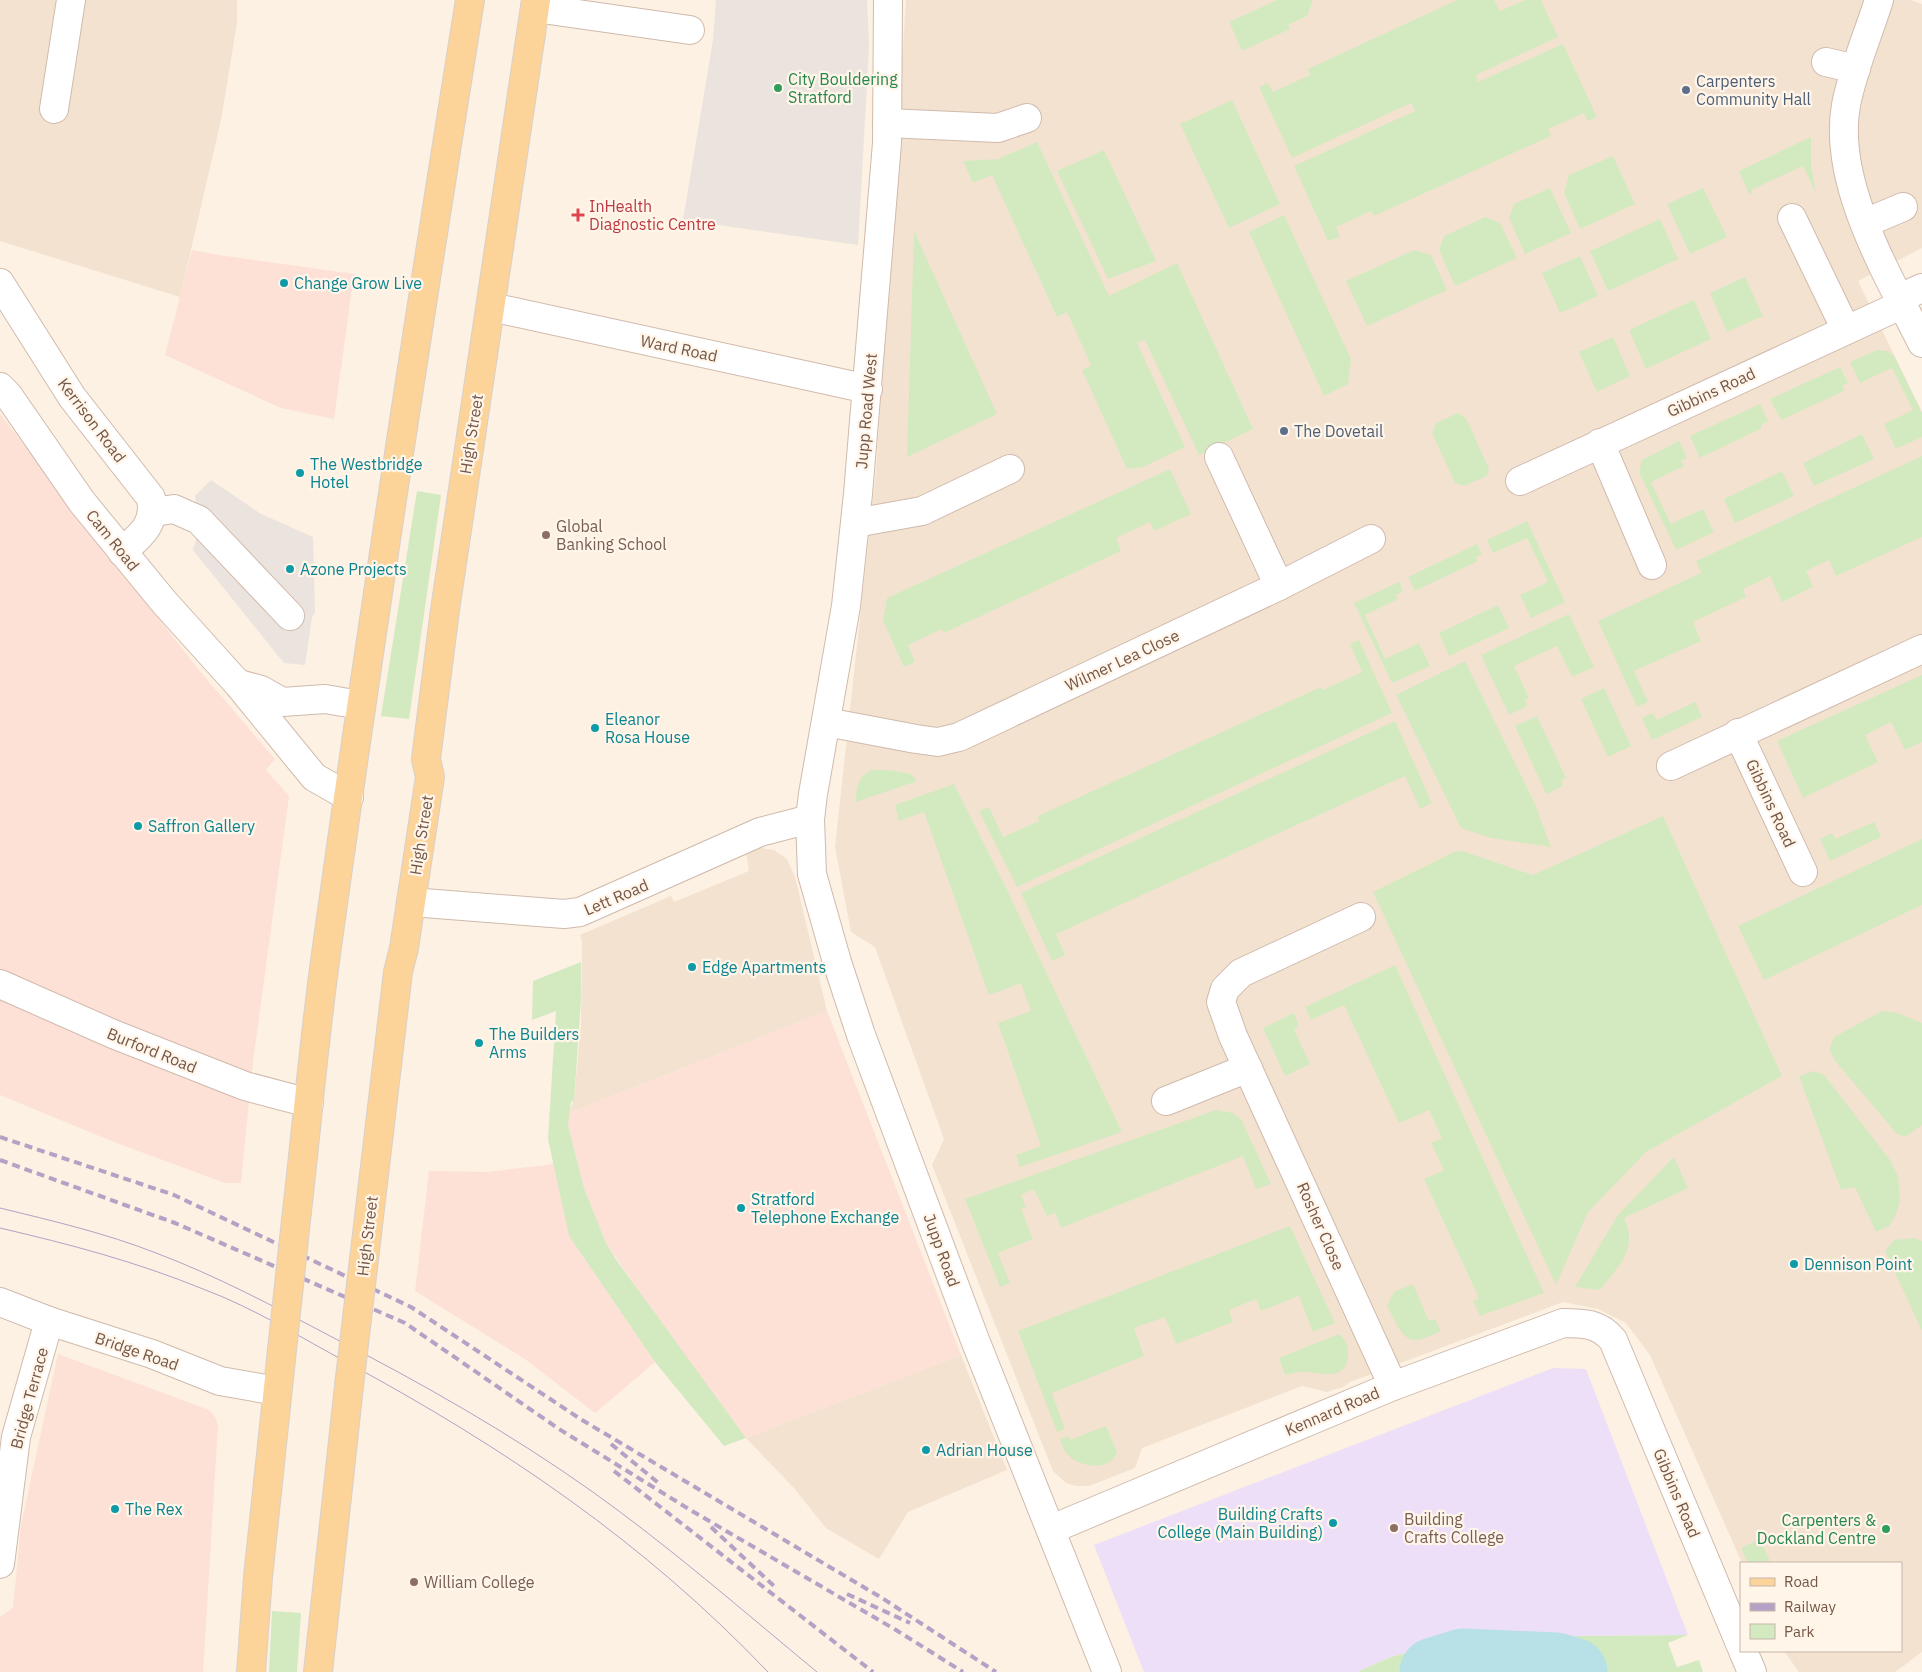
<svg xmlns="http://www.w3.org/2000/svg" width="1922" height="1672" font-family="'IBM Plex Sans',sans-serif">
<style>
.residential{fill:#f4e2d0}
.commercial{fill:#fde0d6}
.industrial{fill:#ebe3dd}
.education{fill:#eedff9}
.green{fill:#d3eac1}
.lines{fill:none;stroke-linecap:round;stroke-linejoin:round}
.river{stroke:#b7e1e6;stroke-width:69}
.minor-casing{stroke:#d0baac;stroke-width:30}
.major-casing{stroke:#d8d0cc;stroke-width:30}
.minor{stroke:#fff;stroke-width:28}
.major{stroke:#fcd399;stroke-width:28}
.tram{stroke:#b3a1c6;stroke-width:1}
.rail{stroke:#b3a1c6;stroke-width:4;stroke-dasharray:8 5;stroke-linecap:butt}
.major-bridge-casing{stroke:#d8d0cc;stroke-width:30;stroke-linecap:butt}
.major-bridge{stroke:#fcd399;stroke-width:28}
.leisure-dot{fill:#2e9e5b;stroke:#fff5e9;stroke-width:2}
.service-dot{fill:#5c6f8a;stroke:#fff5e9;stroke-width:2}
.health-dot{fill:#e0444e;stroke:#fff5e9;stroke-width:2}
.culture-dot{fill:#0f9aa8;stroke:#fff5e9;stroke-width:2}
.education-dot{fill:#8d6e63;stroke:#fff5e9;stroke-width:2}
.labels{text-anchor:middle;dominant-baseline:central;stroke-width:4.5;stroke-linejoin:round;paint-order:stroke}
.leisure-label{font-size:16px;fill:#27864d;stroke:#fff5e9;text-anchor:start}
.service-label{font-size:16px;fill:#4e5e75;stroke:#fff5e9;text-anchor:start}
.health-label{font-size:16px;fill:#be3a42;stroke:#fff5e9;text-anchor:start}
.culture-label{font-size:16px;fill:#0d838f;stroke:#fff5e9;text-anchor:start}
.street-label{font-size:16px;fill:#745648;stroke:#fff5e9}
.education-label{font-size:16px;fill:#785e54;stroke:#fff5e9;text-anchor:start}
</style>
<rect width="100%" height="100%" fill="#fcf1e2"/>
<g class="residential">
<path d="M 0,0 L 237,0 L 237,23 L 221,120 L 180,297 L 0,241 Z"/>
<path d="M 906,0 L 1911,0 L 1922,4 L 1922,248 L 1858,281 L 1922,412 L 1922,1652 L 1895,1672 L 1799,1672 L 1784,1651 L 1901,1651 L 1901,1563 L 1742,1563 L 1650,1355 L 1626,1323 L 1598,1309 L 1563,1302 L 1350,1382 L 1343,1387 L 1327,1392 L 1302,1386 L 1142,1448 L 1135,1468 L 1089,1486 L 1076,1486 L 1066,1483 L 1053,1471 L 932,1165 L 944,1139 L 875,947 L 851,932 L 835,847 L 876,471 Z"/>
<path d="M 761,848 L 774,850 L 787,859 L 795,877 L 827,1011 L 569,1113 L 574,1100 L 581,1024 L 582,941 L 580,935 L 671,896 L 674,902 L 749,871 L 746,851 Z"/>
<path d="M 961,1355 L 1007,1470 L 908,1512 L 879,1559 L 826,1528 L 793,1487 L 746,1438 Z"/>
</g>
<g class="commercial">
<path d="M 192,250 L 219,255 L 354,274 L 334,419 L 281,408 L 165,355 Z"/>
<path d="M 0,414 L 198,669 L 275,759 L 266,770 L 289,796 L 253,1062 L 241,1183 L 225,1183 L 114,1142 L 0,1095 Z"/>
<path d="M 827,1011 L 961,1355 L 746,1438 L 651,1309 L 606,1243 L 584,1188 L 568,1125 L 569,1113 Z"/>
<path d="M 554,1164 L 569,1236 L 655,1362 L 595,1413 L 525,1359 L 415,1291 L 429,1171 L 488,1172 Z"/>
<path d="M 58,1354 L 209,1410 L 215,1417 L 218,1425 L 203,1672 L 0,1672 L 0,1617 L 13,1608 L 21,1525 Z"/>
</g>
<g class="industrial">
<path d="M 716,0 L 867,0 L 869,46 L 858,245 L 683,220 L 713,40 Z"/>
<path d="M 211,480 L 261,514 L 313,537 L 315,613 L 312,617 L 305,665 L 284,663 L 193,550 L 199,530 L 195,496 Z"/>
</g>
<path class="education" d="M 1553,1368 L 1586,1369 L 1688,1635 L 1463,1637 L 1391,1657 L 1357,1672 L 1144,1672 L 1094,1545 Z"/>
<g class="green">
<path d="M 1277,0 L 1313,0 L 1307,16 L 1288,25 L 1290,29 L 1242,51 L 1229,22 Z"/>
<path d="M 1457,0 L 1494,0 L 1500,11 L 1525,0 L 1541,0 L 1558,37 L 1476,75 L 1478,82 L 1563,44 L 1597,117 L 1588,121 L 1584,113 L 1548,129 L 1551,136 L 1374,216 L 1371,211 L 1336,227 L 1340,237 L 1328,241 L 1294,166 L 1415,111 L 1411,103 L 1292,158 L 1259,87 L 1268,83 L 1273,92 L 1310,75 L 1308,69 Z"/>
<path d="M 1232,100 L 1280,204 L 1229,228 L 1180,124 Z"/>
<path d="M 1811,137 L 1811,165 L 1816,193 L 1803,166 L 1751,190 L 1752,193 L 1749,194 L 1739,171 Z"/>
<path d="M 1037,142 L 1109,296 L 1177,263 L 1253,429 L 1199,455 L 1145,340 L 1137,343 L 1185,447 L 1143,467 L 1127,469 L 1082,370 L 1091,365 L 1067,312 L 1057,317 L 992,175 L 973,183 L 963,161 L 998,159 Z"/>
<path d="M 1104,150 L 1156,261 L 1108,279 L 1057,171 Z"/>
<path d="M 1613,156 L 1635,204 L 1580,229 L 1564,193 L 1569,175 Z"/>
<path d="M 1550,188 L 1571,233 L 1525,254 L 1509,218 L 1514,204 Z"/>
<path d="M 1703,188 L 1727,237 L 1690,254 L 1667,204 Z"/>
<path d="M 1284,215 L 1351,359 L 1348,384 L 1324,396 L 1249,232 Z"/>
<path d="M 1485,217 L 1500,223 L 1517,258 L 1455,286 L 1439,250 L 1444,236 Z"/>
<path d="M 1660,219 L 1678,259 L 1608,291 L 1590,251 Z"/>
<path d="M 914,231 L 997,414 L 907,457 Z"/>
<path d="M 1414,250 L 1431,255 L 1447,290 L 1367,326 L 1346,281 Z"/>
<path d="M 1580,256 L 1598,296 L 1560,313 L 1542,273 Z"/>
<path d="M 1745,277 L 1763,316 L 1727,332 L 1710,293 Z"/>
<path d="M 1694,300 L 1711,339 L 1646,369 L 1629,330 Z"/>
<path d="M 1613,337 L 1630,376 L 1597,392 L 1579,352 Z"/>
<path d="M 1877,350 L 1888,351 L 1894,356 L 1922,413 L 1922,437 L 1896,449 L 1884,424 L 1913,410 L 1892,368 L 1860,383 L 1850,362 Z"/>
<path d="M 1840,367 L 1848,383 L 1842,386 L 1844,391 L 1781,420 L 1770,399 Z"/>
<path d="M 1760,404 L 1768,421 L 1761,425 L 1762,428 L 1700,458 L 1690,436 Z"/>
<path d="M 1458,413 L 1466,418 L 1489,469 L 1487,476 L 1464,486 L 1455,483 L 1432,433 L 1436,423 Z"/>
<path d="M 1862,434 L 1874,459 L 1814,486 L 1803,463 Z"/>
<path d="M 1679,441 L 1687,458 L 1681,461 L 1684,466 L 1651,482 L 1671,524 L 1703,509 L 1714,532 L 1676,550 L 1639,472 L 1642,460 Z"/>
<path d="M 1922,456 L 1922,537 L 1836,576 L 1829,560 L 1806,571 L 1813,587 L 1782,602 L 1770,576 L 1743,589 L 1746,597 L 1693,622 L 1701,641 L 1634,671 L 1648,702 L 1637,707 L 1598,621 L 1701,573 L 1696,561 Z"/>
<path d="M 1170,469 L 1191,514 L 1154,531 L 1150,522 L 1116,538 L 1121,551 L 944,633 L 942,629 L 908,645 L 915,662 L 904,667 L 883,621 L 887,598 Z"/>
<path d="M 1782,471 L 1794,496 L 1735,523 L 1724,499 Z"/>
<path d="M 417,491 L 441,495 L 409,719 L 381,716 Z"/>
<path d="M 1527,521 L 1565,602 L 1531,618 L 1520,595 L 1548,582 L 1527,538 L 1493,553 L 1487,540 Z"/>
<path d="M 1477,544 L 1482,554 L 1476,557 L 1478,561 L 1415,591 L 1408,577 Z"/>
<path d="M 1399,582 L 1403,591 L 1396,595 L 1398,599 L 1365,615 L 1385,659 L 1419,643 L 1430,666 L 1392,683 L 1354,603 Z"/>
<path d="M 1498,605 L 1509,628 L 1449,656 L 1439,633 Z"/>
<path d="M 1569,614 L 1594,667 L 1572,677 L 1557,646 L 1514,666 L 1529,698 L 1525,700 L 1527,706 L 1509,715 L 1481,655 Z"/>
<path d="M 1359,640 L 1392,713 L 1017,887 L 979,811 L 989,807 L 1003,837 L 1039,821 L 1038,816 L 1321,687 L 1323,690 L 1362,672 L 1350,644 Z"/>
<path d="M 1465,661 L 1535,804 L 1551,847 L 1491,838 L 1461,828 L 1396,695 Z"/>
<path d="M 1922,675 L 1922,742 L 1905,750 L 1891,722 L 1865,735 L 1878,762 L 1803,798 L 1777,741 Z"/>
<path d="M 1604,688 L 1631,746 L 1608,757 L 1581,699 Z"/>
<path d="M 1695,702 L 1702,717 L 1652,740 L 1642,718 L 1653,713 L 1657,720 Z"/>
<path d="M 1537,716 L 1566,778 L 1561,780 L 1563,786 L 1546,794 L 1515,726 Z"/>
<path d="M 1395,721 L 1432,803 L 1420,809 L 1405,776 L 1056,934 L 1065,955 L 1052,961 L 1021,893 Z"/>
<path d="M 871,770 L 888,770 L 911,774 L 917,781 L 856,802 C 856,786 857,779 871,770 Z"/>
<path d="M 954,784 L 1007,890 L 1122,1132 L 1020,1167 L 1016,1155 L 1041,1146 L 998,1023 L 1031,1011 L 1021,983 L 989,995 L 924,812 L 899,821 L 895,805 Z"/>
<path d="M 1663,816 L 1782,1076 L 1646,1152 L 1588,1212 L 1556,1285 L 1373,892 L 1454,852 L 1462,851 L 1533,875 Z"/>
<path d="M 1874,822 L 1881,837 L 1830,861 L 1820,839 L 1832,833 L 1835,839 Z"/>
<path d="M 1922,839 L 1922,905 L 1764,980 L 1738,926 Z"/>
<path d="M 581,962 L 581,1000 L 574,1101 L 571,1102 L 568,1125 L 584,1188 L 606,1243 L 617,1261 L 746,1438 L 724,1446 L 655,1362 L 569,1236 L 548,1139 L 556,1011 L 532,1020 L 533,981 Z"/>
<path d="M 1395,965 L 1544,1293 L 1480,1316 L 1473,1301 L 1479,1298 L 1424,1179 L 1444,1170 L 1431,1143 L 1442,1138 L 1429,1110 L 1399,1123 L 1344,1005 L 1311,1020 L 1305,1007 Z"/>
<path d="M 1882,1011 L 1897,1013 L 1922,1023 L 1922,1125 L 1905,1137 L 1897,1134 L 1836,1062 L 1829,1050 L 1834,1037 Z"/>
<path d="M 1294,1013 L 1299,1026 L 1294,1029 L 1310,1064 L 1285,1076 L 1263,1028 Z"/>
<path d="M 1814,1071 L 1824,1075 L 1890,1160 L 1898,1176 L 1900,1200 L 1896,1215 L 1889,1226 L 1876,1232 L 1855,1187 L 1841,1190 L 1799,1076 Z"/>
<path d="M 1216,1110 L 1233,1113 L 1241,1119 L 1271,1184 L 1256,1189 L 1243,1156 L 1061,1228 L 1055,1213 L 1047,1216 L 1034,1189 L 1021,1195 L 1026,1207 L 1021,1209 L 1033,1239 L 998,1253 L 1010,1283 L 1000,1287 L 965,1199 Z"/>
<path d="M 1674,1157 L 1688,1188 L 1624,1218 C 1639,1249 1618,1266 1600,1290 L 1575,1287 L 1618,1215 Z"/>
<path d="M 1290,1226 L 1335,1323 L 1313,1332 L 1299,1296 L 1261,1311 L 1256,1299 L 1229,1310 L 1233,1322 L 1176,1344 L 1165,1317 L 1134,1328 L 1144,1356 L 1052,1393 L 1065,1429 L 1057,1432 L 1018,1331 Z"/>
<path d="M 1913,1238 L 1922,1241 L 1922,1331 L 1885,1251 L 1894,1240 Z"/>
<path d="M 1413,1284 L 1429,1321 L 1435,1319 L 1441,1331 C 1404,1350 1404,1337 1387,1306 L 1394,1292 Z"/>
<path d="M 1339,1334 C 1346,1339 1348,1346 1348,1355 C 1347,1384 1316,1371 1301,1372 C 1296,1372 1290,1374 1285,1375 L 1279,1358 Z"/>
<path d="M 1106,1426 L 1117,1452 C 1110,1473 1078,1467 1067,1454 C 1063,1450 1062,1444 1060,1439 L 1069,1436 L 1070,1440 Z"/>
<path d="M 1760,1539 L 1771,1563 L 1748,1563 L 1741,1548 Z"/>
<path d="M 272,1611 L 301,1613 L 297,1672 L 269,1672 Z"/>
<path d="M 1688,1635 L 1668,1643 L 1677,1667 L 1699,1660 L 1703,1672 L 1357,1672 L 1391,1657 L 1463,1637 Z"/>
</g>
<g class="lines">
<path class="river" d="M 1434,1672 L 1463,1663 L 1556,1667 L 1573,1672"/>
<defs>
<g id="minor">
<path d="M 888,0 L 887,143 L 858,494 L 846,606 L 813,794 L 810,819 L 812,874 L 837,962 L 861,1035 L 975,1340 L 1107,1672"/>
<path d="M 1879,0 C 1868,35 1853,69 1846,105 C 1832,183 1888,275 1922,343"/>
<path d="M 535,8 L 690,30"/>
<path d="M 1826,62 L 1856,69"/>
<path d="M 54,109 L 71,0"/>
<path d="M 887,123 L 998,128 L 1027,118"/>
<path d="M 1792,218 L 1846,330"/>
<path d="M 1865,223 L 1903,207"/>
<path d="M 0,283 L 72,397 L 151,498 C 156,525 141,535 122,552"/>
<path d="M 1900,298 L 1922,288"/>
<path d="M 491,307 L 868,389"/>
<path d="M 0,387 L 8,395 L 82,502 L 164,602 L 238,684 L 314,777 L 349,797"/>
<path d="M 1600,443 L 1652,565"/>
<path d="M 1219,457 L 1279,586"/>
<path d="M 1520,481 L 1903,304"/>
<path d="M 154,512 L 174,509 L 199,520 L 290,616"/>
<path d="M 855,523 L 922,511 L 1010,469"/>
<path d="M 239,684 L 261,690 L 282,702 L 325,699 L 360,705"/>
<path d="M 826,722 L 916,739 L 938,742 L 959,737 L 1279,586 L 1371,539"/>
<path d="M 1738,733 L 1803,872"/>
<path d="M 1671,766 L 1922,649"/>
<path d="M 411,902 L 564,914 L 580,912 L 760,832 L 810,819"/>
<path d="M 1361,917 L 1241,973 L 1225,989 L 1221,1002 L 1233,1036 L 1393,1386"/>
<path d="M 0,984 L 113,1034 L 245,1086 L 309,1103"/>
<path d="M 1166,1101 L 1248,1068"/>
<path d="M 0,1302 L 49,1321 L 152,1354 L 220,1381 L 277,1391"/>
<path d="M 1052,1529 L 1393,1386 L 1563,1323 C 1583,1323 1599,1323 1613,1340 L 1741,1646"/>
<path d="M 0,1564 L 16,1437 L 49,1321"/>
<path d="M 1743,1651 L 1752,1672"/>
</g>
<g id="major">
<path d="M 297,1211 C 307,1125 314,1039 326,954 C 370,636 419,318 470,0"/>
<path d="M 367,1234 L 398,972 L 404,948 L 430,777 L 426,759 L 445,610 L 536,0"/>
<path d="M 251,1672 L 258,1577 L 282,1350"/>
<path d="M 318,1672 L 349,1386"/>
</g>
</defs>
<use href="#minor" class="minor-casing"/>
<use href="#major" class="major-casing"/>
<use href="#minor" class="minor"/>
<use href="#major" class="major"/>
<g class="tram">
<path d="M 0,1208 C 53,1221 105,1233 156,1253 C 217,1276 275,1307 332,1337 C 421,1383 508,1432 590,1490 C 669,1546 743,1611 817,1672"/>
<path d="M 0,1228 C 69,1244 137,1262 203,1289 C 254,1308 300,1337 348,1363 C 505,1448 644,1542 768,1672"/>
</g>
<g class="rail">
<path d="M 0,1137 L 174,1195 L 411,1307 L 582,1420 L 882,1598 L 996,1672"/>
<path d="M 0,1160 L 175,1223 L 405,1323 L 559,1429 L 692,1511 L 896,1630 L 963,1672"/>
<path d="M 611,1444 L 661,1485"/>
<path d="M 614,1471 L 873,1672"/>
<path d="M 711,1527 L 775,1587"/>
<path d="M 847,1594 L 910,1623"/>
</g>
<defs>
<g id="major-bridge">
<path d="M 282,1350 L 297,1211"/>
<path d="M 349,1386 L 367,1234"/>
</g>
</defs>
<use href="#major-bridge" class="major-bridge-casing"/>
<use href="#major-bridge" class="major-bridge"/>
</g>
<g class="leisure-dot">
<circle cx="778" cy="88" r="5"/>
<circle cx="1886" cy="1529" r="5"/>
</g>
<g class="service-dot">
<circle cx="1686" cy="90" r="5"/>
<circle cx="1284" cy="431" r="5"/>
</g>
<path class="health-dot" d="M575.5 207.5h5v5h5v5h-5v5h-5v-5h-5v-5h5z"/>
<g class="culture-dot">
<circle cx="284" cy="283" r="5"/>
<circle cx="300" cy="473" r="5"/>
<circle cx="290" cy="569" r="5"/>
<circle cx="595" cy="728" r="5"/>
<circle cx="138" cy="826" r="5"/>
<circle cx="692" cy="967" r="5"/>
<circle cx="479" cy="1043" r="5"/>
<circle cx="741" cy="1208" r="5"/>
<circle cx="1794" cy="1264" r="5"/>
<circle cx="926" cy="1450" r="5"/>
<circle cx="115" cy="1509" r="5"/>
<circle cx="1333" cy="1523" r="5"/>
</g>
<g class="education-dot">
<circle cx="546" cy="535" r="5"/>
<circle cx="1394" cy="1528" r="5"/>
<circle cx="414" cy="1582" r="5"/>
</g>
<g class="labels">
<g class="leisure-label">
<text x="788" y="79">City Bouldering<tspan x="788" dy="18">Stratford</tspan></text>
<text x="1876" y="1520" text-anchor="end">Carpenters &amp;<tspan x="1876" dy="18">Dockland Centre</tspan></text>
</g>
<g class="service-label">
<text x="1696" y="81">Carpenters<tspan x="1696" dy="18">Community Hall</tspan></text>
<text x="1294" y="431">The Dovetail</text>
</g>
<g class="health-label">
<text x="589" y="206">InHealth<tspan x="589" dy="18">Diagnostic Centre</tspan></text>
</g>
<g class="culture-label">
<text x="294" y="283">Change Grow Live</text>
<text x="310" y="464">The Westbridge<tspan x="310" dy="18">Hotel</tspan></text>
<text x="300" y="569">Azone Projects</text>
<text x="605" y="719">Eleanor<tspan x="605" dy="18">Rosa House</tspan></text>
<text x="148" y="826">Saffron Gallery</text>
<text x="702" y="967">Edge Apartments</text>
<text x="489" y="1034">The Builders<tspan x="489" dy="18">Arms</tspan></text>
<text x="751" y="1199">Stratford<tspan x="751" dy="18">Telephone Exchange</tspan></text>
<text x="1804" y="1264">Dennison Point</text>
<text x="936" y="1450">Adrian House</text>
<text x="125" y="1509">The Rex</text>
<text x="1323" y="1514" text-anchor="end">Building Crafts<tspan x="1323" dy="18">College (Main Building)</tspan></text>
</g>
<g class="street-label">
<text transform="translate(679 348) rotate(12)">Ward Road</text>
<text transform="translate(1711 392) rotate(-25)">Gibbins Road</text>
<text transform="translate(866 411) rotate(-85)">Jupp Road West</text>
<text transform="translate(92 420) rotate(53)">Kerrison Road</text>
<text transform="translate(471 434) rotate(-81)">High Street</text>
<text transform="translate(113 540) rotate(51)">Cam Road</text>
<text transform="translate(1122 660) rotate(-25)">Wilmer Lea Close</text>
<text transform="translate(1771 803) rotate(65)">Gibbins Road</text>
<text transform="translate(421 835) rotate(-81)">High Street</text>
<text transform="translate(616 897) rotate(-23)">Lett Road</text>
<text transform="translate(152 1050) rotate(22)">Burford Road</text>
<text transform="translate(1321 1226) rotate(66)">Rosher Close</text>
<text transform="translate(367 1236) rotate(-83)">High Street</text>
<text transform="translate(942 1250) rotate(70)">Jupp Road</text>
<text transform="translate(137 1351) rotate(19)">Bridge Road</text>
<text transform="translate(29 1398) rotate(-75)">Bridge Terrace</text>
<text transform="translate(1332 1411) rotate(-23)">Kennard Road</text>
<text transform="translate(1677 1493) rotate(67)">Gibbins Road</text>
</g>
<g class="education-label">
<text x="556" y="526">Global<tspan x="556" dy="18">Banking School</tspan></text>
<text x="1404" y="1519">Building<tspan x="1404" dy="18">Crafts College</tspan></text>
<text x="424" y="1582">William College</text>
</g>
</g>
<rect x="1740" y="1562" width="162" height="90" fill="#fff5e9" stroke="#c7b5a9"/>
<rect x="1750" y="1578" width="25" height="8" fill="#fcd399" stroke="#c7b5a9"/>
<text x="1784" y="1587" font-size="15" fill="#745648">Road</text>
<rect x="1750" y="1603" width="25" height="8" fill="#b3a1c6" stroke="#c7b5a9"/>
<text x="1784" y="1612" font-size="15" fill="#745648">Railway</text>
<rect x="1750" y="1624" width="25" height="15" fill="#d3eac1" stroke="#c7b5a9"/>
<text x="1784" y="1637" font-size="15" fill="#745648">Park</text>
</svg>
